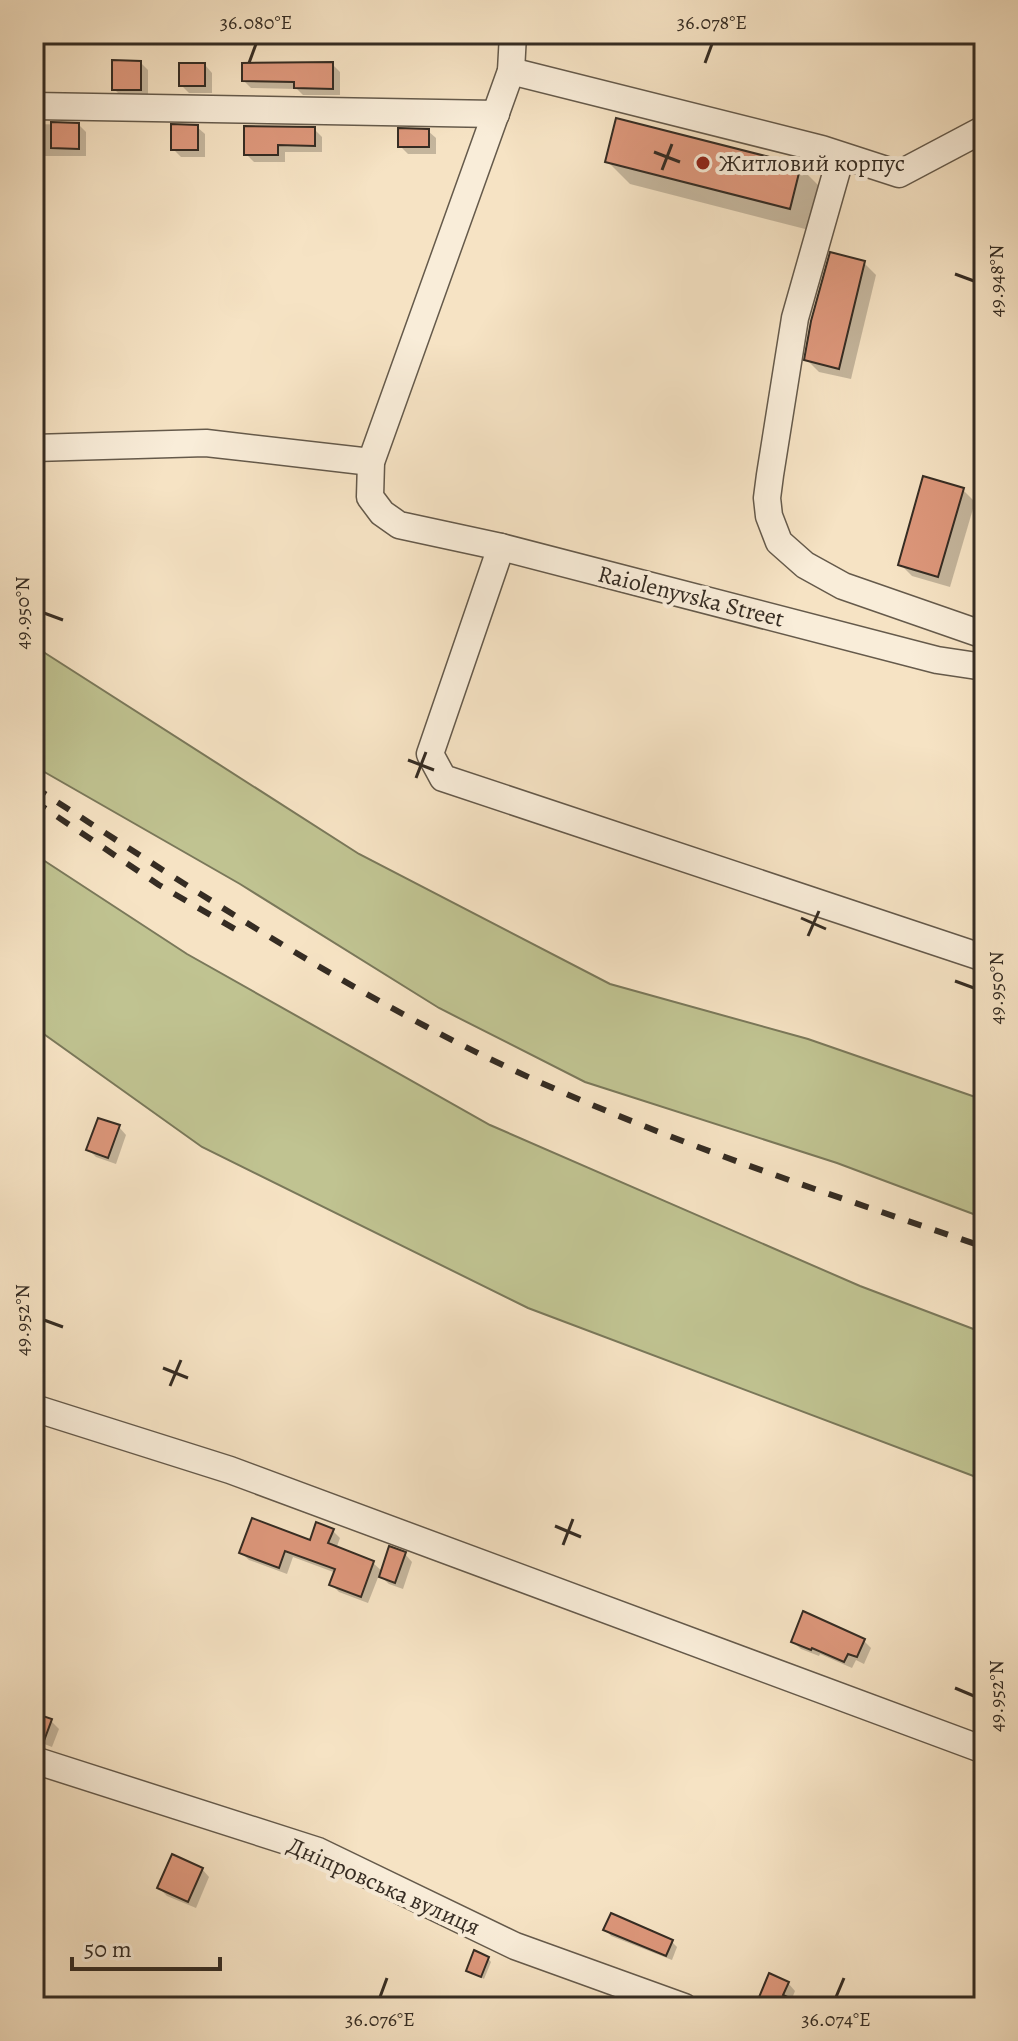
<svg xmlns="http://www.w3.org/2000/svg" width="1018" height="2041" font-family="Alegreya,serif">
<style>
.green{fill:#c0c391;stroke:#7a785a;stroke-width:2}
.shadow{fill:#0003}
.building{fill:#dd977b;stroke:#352c23;stroke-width:2}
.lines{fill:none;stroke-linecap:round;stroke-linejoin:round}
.minor-casing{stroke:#655a4b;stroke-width:29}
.minor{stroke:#f9edd9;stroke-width:26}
.rail{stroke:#352c23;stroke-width:6;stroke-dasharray:14 14;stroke-linecap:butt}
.ticks{fill:none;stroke:#352c23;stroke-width:3}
.poi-dot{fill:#8f2418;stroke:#f9edd9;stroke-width:3}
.labels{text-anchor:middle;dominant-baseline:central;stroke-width:8;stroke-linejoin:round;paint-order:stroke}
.poi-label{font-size:24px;fill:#352c23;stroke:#f9edd9;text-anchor:start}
.street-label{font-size:24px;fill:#352c23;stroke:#f9edd9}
.neatline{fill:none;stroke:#352c23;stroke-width:3}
.ticks-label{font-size:20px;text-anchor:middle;fill:#352c23}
</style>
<rect width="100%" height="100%" fill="#f6e3c4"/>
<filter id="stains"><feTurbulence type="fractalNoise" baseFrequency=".0025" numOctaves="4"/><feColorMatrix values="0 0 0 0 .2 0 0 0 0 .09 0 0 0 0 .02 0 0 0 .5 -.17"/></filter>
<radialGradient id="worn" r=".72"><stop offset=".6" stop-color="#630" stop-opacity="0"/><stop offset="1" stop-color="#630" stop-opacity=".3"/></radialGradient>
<g class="green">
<path d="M 34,646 L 359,854 L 610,984 L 808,1039 L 984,1100 L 984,1218 L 837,1163 L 585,1082 L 439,1008 L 240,884 L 34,766 Z"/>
<path d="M 34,854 L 187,954 L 490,1125 L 860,1286 L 984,1333 L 984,1480 L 528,1308 L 202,1147 L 34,1027 Z"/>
</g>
<g class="shadow">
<path d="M 141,63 L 148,70 L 148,97 L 122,97 L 114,89 Z"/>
<path d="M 332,64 L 340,72 L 340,95 L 303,95 L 297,89 L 251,88 L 244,81 Z"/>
<path d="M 205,65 L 212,73 L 212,93 L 189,93 L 181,85 Z"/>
<path d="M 34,124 L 79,125 L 86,132 L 86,156 L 34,156 Z"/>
<path d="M 197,127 L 205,134 L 205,157 L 181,157 L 173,149 Z"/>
<path d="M 314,129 L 322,137 L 322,152 L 285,152 L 285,162 L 254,162 L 246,154 Z"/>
<path d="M 428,131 L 436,138 L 436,154 L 408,154 L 400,146 Z"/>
<path d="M 607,161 L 800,167 L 823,190 L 813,231 L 630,184 Z"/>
<path d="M 864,263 L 876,275 L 851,379 L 819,372 L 807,360 Z"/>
<path d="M 963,490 L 975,502 L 950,587 L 912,576 L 900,564 Z"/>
<path d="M 119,1127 L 126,1135 L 116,1164 L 96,1157 L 89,1150 Z"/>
<path d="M 333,1531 L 340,1538 L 336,1549 L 373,1563 L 383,1572 L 405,1554 L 412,1562 L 403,1589 L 389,1584 L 379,1575 L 368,1603 L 339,1592 L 331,1584 L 336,1573 L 293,1557 L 287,1574 L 249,1560 L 241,1553 L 311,1542 Z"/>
<path d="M 863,1640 L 871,1648 L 864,1664 L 856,1660 L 852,1668 L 820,1654 L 819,1656 L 801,1649 L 793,1642 Z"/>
<path d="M 34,1715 L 51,1721 L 59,1729 L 52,1747 L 34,1740 Z"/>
<path d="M 202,1869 L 209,1877 L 196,1908 L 167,1896 L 159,1888 Z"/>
<path d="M 606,1930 L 672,1942 L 677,1947 L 672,1960 L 611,1936 Z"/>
<path d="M 488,1958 L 491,1962 L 484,1979 L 468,1970 Z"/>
<path d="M 788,1983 L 795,1991 L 791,2001 L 804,2007 L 758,2007 Z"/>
</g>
<g class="building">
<path d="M 112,60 L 141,61 L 141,90 L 112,90 Z"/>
<path d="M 333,62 L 333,89 L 294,88 L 294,82 L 242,81 L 242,63 Z"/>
<rect x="179" y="63" width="26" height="23"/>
<path d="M 616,118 L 801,165 L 790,209 L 605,162 Z"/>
<path d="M 51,122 L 79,123 L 79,149 L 51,148 Z"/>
<path d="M 171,124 L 198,125 L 198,150 L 171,150 Z"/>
<path d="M 244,126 L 315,127 L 315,146 L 278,145 L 278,155 L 244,155 Z"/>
<path d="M 398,128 L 429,129 L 429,147 L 398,147 Z"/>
<path d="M 830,252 L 865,261 L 839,369 L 804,360 L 811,321 Z"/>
<path d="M 923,476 L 964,488 L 938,577 L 898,565 Z"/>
<path d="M 98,1118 L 120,1125 L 108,1158 L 86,1150 Z"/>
<path d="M 252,1518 L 310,1540 L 316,1522 L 334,1529 L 328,1543 L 374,1561 L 361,1597 L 329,1585 L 335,1569 L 285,1551 L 279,1568 L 239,1553 Z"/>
<path d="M 389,1546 L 406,1552 L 395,1583 L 379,1577 Z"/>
<path d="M 803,1611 L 865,1639 L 857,1657 L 848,1654 L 844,1662 L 812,1648 L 811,1650 L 791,1642 Z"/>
<path d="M 34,1713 L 52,1719 L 42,1746 L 34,1744 Z"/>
<path d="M 172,1854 L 203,1868 L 188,1902 L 157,1888 Z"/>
<path d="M 611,1913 L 673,1940 L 666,1956 L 603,1930 Z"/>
<path d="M 474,1950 L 489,1957 L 481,1977 L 466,1971 Z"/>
<path d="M 769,1973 L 789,1982 L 783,1995 L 810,2007 L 755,2007 Z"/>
</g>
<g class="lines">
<defs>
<g id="minor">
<path d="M 513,34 L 511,71 L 371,462 L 370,497 L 382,513 L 399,525 L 501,547 L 937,660 L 984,667"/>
<path d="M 511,71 L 822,149 L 899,174 L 984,129"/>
<path d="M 34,106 L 496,114"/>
<path d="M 841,156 L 795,318 L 770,475 L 767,498 L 769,516 L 779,542 L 805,565 L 843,586 L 984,635"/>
<path d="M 34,448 L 206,443 L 371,462"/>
<path d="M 501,547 L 430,754 L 443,778 L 984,958"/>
<path d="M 34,1408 L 230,1470 L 984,1750"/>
<path d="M 34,1760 L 318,1851 L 515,1946 L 684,2007"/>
</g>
</defs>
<use href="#minor" class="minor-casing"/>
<use href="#minor" class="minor"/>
<g class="rail">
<path d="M 34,787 C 163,870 291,955 427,1027 C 603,1121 795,1182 984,1247"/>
<path d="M 34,801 L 159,885 L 240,932"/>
</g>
</g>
<path class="ticks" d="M 249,63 L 256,44M 705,63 L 712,44M 654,152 L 680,162M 662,170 L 672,144M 955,274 L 974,281M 44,613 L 63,620M 408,760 L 434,770M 416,778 L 426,752M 801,918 L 826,929M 808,936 L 819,911M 955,981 L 974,988M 44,1320 L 63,1327M 163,1368 L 188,1378M 170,1386 L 181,1360M 555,1526 L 581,1537M 563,1545 L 573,1519M 955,1688 L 974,1696M 380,1997 L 387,1978M 836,1997 L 844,1978"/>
<circle class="poi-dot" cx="703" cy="163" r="8"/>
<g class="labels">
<g class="poi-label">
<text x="719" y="163">Житловий корпус</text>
</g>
<g class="street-label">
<text transform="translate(691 596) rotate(14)">Raiolenyvska Street</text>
<text transform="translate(384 1886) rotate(24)">Дніпровська вулиця</text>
</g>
</g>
<rect width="1018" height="2041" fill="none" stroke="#f6e3c4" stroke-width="88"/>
<path d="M72 1957v12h148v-12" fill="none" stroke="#352c23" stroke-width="4"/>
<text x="84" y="1957" font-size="24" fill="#352c23" stroke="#f9edd9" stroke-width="6" paint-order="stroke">50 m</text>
<rect x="44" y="44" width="930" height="1953" class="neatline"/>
<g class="ticks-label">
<text x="256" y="29">36.080°E</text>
<text x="712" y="29">36.078°E</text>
<text transform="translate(996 281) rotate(-90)" y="7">49.948°N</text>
<text transform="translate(22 613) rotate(-90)" y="7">49.950°N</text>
<text transform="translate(996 988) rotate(-90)" y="7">49.950°N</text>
<text transform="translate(22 1320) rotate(-90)" y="7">49.952°N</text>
<text transform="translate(996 1696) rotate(-90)" y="7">49.952°N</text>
<text x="380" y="2026">36.076°E</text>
<text x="836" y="2026">36.074°E</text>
</g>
<rect width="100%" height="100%" filter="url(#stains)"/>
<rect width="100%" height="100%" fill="url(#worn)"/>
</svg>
